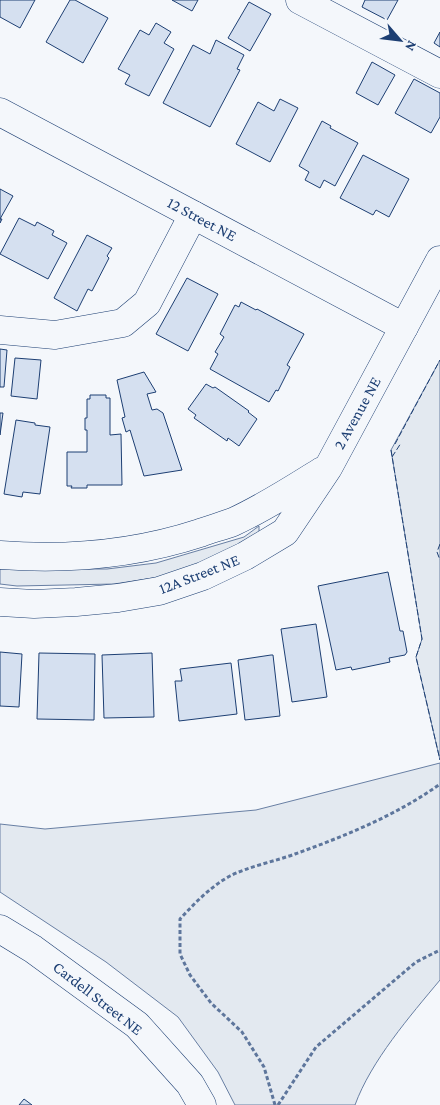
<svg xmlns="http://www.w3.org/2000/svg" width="440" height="1105" font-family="'Crimson Pro',serif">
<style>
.green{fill:#e3e9f0;stroke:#687fa3}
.building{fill:#d5e0f0;stroke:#1d3f73}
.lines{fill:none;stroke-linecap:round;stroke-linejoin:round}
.minor-casing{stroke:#1d3f73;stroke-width:29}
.path{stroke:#5e769c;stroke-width:3;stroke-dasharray:4 2.5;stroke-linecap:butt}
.minor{stroke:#f4f7fb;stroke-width:28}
.fence{stroke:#1d3f73;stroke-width:1;stroke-dasharray:6 2.5;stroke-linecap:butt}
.labels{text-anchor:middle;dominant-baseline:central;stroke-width:4;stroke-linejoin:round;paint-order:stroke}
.street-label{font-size:16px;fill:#1d3f73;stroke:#f4f7fb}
</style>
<rect width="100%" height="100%" fill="#f4f7fb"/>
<g class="green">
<path d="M 440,360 L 440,760 L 416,657 L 422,639 L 391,450 Z"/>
<path d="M 259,526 L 259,536 L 237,551 L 166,576 L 114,584 L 17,586 L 0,584 L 0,569 L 107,569 L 156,563 L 244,537 Z"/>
<path d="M 440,763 L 440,980 C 410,1016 371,1061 355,1105 L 235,1105 L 218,1072 L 178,1017 L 106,962 L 0,892 L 0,824 L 45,829 L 256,810 Z"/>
</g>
<g class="building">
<path d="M 0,0 L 35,0 L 20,28 L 0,17 Z"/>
<path d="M 70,0 L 75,0 L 108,18 L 83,63 L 46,42 Z"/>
<path d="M 172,0 L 198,0 L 192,11 Z"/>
<path d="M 365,0 L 398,0 L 387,20 L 362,7 Z"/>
<path d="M 249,2 L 271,14 L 250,51 L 228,38 Z"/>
<path d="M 156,23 L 171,32 L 164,43 L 174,49 L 149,96 L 125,84 L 130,75 L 118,69 L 140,30 L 149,35 Z"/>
<path d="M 440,32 L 440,47 L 434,43 Z"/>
<path d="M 216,40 L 244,55 L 237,69 L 240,70 L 210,127 L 163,103 L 193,45 L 210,54 Z"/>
<path d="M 372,62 L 395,75 L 378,105 L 356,93 Z"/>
<path d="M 414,79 L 440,93 L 440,117 L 431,133 L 395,113 Z"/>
<path d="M 280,99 L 298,108 L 270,162 L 236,144 L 258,102 L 274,111 Z"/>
<path d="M 322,121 L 331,126 L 330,128 L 358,143 L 335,186 L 324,180 L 320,188 L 305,180 L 309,172 L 299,166 Z"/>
<path d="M 363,155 L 409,179 L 389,217 L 376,210 L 373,215 L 340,198 Z"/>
<path d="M 0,189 L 13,196 L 0,219 L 2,219 L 0,223 Z"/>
<path d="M 19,218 L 35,226 L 37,222 L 54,231 L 52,235 L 67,243 L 48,279 L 0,254 Z"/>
<path d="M 87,235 L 112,248 L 107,256 L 109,258 L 92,291 L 88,289 L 77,311 L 54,298 Z"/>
<path d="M 187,278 L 218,294 L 188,351 L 156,334 Z"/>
<path d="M 241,302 L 256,310 L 257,309 L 304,334 L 287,365 L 290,367 L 278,391 L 276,390 L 269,402 L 210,369 L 218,354 L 215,352 L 224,337 L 220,334 L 235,305 L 239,307 Z"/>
<path d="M 0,349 L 7,350 L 4,387 L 0,387 Z"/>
<path d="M 15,358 L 41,360 L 37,399 L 11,396 Z"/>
<path d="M 144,372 L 156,392 L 147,394 L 152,410 L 157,409 L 163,413 L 182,470 L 144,476 L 130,430 L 126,432 L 122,418 L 125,417 L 117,380 Z"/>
<path d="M 206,384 L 213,388 L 215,387 L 249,411 L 248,412 L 257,419 L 239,446 L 228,438 L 227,441 L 194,418 L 196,415 L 188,409 Z"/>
<path d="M 90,395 L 106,395 L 106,398 L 110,398 L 110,435 L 121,434 L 122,485 L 87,485 L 87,488 L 71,488 L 72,486 L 67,486 L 67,452 L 87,452 L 87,430 L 85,430 L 85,418 L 87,418 L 87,399 L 90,399 Z"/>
<path d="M 0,413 L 3,413 L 0,435 Z"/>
<path d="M 16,420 L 35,423 L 35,425 L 50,427 L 40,494 L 23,492 L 22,497 L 4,494 Z"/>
<path d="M 388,572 L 400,631 L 403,631 L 407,652 L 405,655 L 389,658 L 390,662 L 352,670 L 351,667 L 336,670 L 318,586 Z"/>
<path d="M 316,624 L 327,697 L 292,702 L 281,629 Z"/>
<path d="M 0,652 L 22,654 L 19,707 L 0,706 Z"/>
<path d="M 39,653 L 95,654 L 94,720 L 37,719 Z"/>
<path d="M 152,653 L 154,717 L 104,718 L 102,655 Z"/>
<path d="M 271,655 L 273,655 L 280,716 L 245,720 L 238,660 Z"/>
<path d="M 231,663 L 237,714 L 179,721 L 175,681 L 182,681 L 180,669 Z"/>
<path d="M 24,1099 L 32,1105 L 19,1105 Z"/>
</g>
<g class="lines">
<defs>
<g id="minor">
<path d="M 300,0 L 440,74"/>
<path d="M 0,112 L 404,327"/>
<path d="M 0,330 L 55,335 L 123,323 L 147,303 L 193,215"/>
<path d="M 0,555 C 67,560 136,554 200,533 C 211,529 222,526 233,522 C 264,508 293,489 322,471"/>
<path d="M 0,602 L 34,604 L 76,602 L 118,598 L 159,591 L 203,576 L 245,556 L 285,532 L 328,468 L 440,260"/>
<path d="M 0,929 L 33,949 L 137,1025 L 190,1084 L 202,1105"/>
</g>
</defs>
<use href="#minor" class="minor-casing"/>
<g class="path">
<path d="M 275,1105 L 264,1067 L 242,1032 L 211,1003 L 190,975 L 180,954 L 180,919 C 195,903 210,887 230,876 C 247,867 276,861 295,854 C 345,836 397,815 440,784"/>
<path d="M 278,1105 L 316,1047 L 416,962 L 440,950"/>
</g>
<use href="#minor" class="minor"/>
<g class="fence">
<path d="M 395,444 L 440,360"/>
<path d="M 391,450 L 422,639 L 416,657 L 440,760"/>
<path d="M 392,457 L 401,443"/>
<path d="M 440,544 L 437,552 L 440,560"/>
</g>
</g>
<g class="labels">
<g class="street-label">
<text transform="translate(202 219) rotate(28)">12 Street NE</text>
<text transform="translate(357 413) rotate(-61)">2 Avenue NE</text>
<text transform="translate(199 574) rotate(-21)">12A Street NE</text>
<text transform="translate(98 998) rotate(38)">Cardell Street NE</text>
</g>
</g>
<g transform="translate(400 40) rotate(118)" stroke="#f4f7fb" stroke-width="4" paint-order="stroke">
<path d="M0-4L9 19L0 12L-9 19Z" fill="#1d3f73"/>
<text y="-8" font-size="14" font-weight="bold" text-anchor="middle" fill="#1d3f73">N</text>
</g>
</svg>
